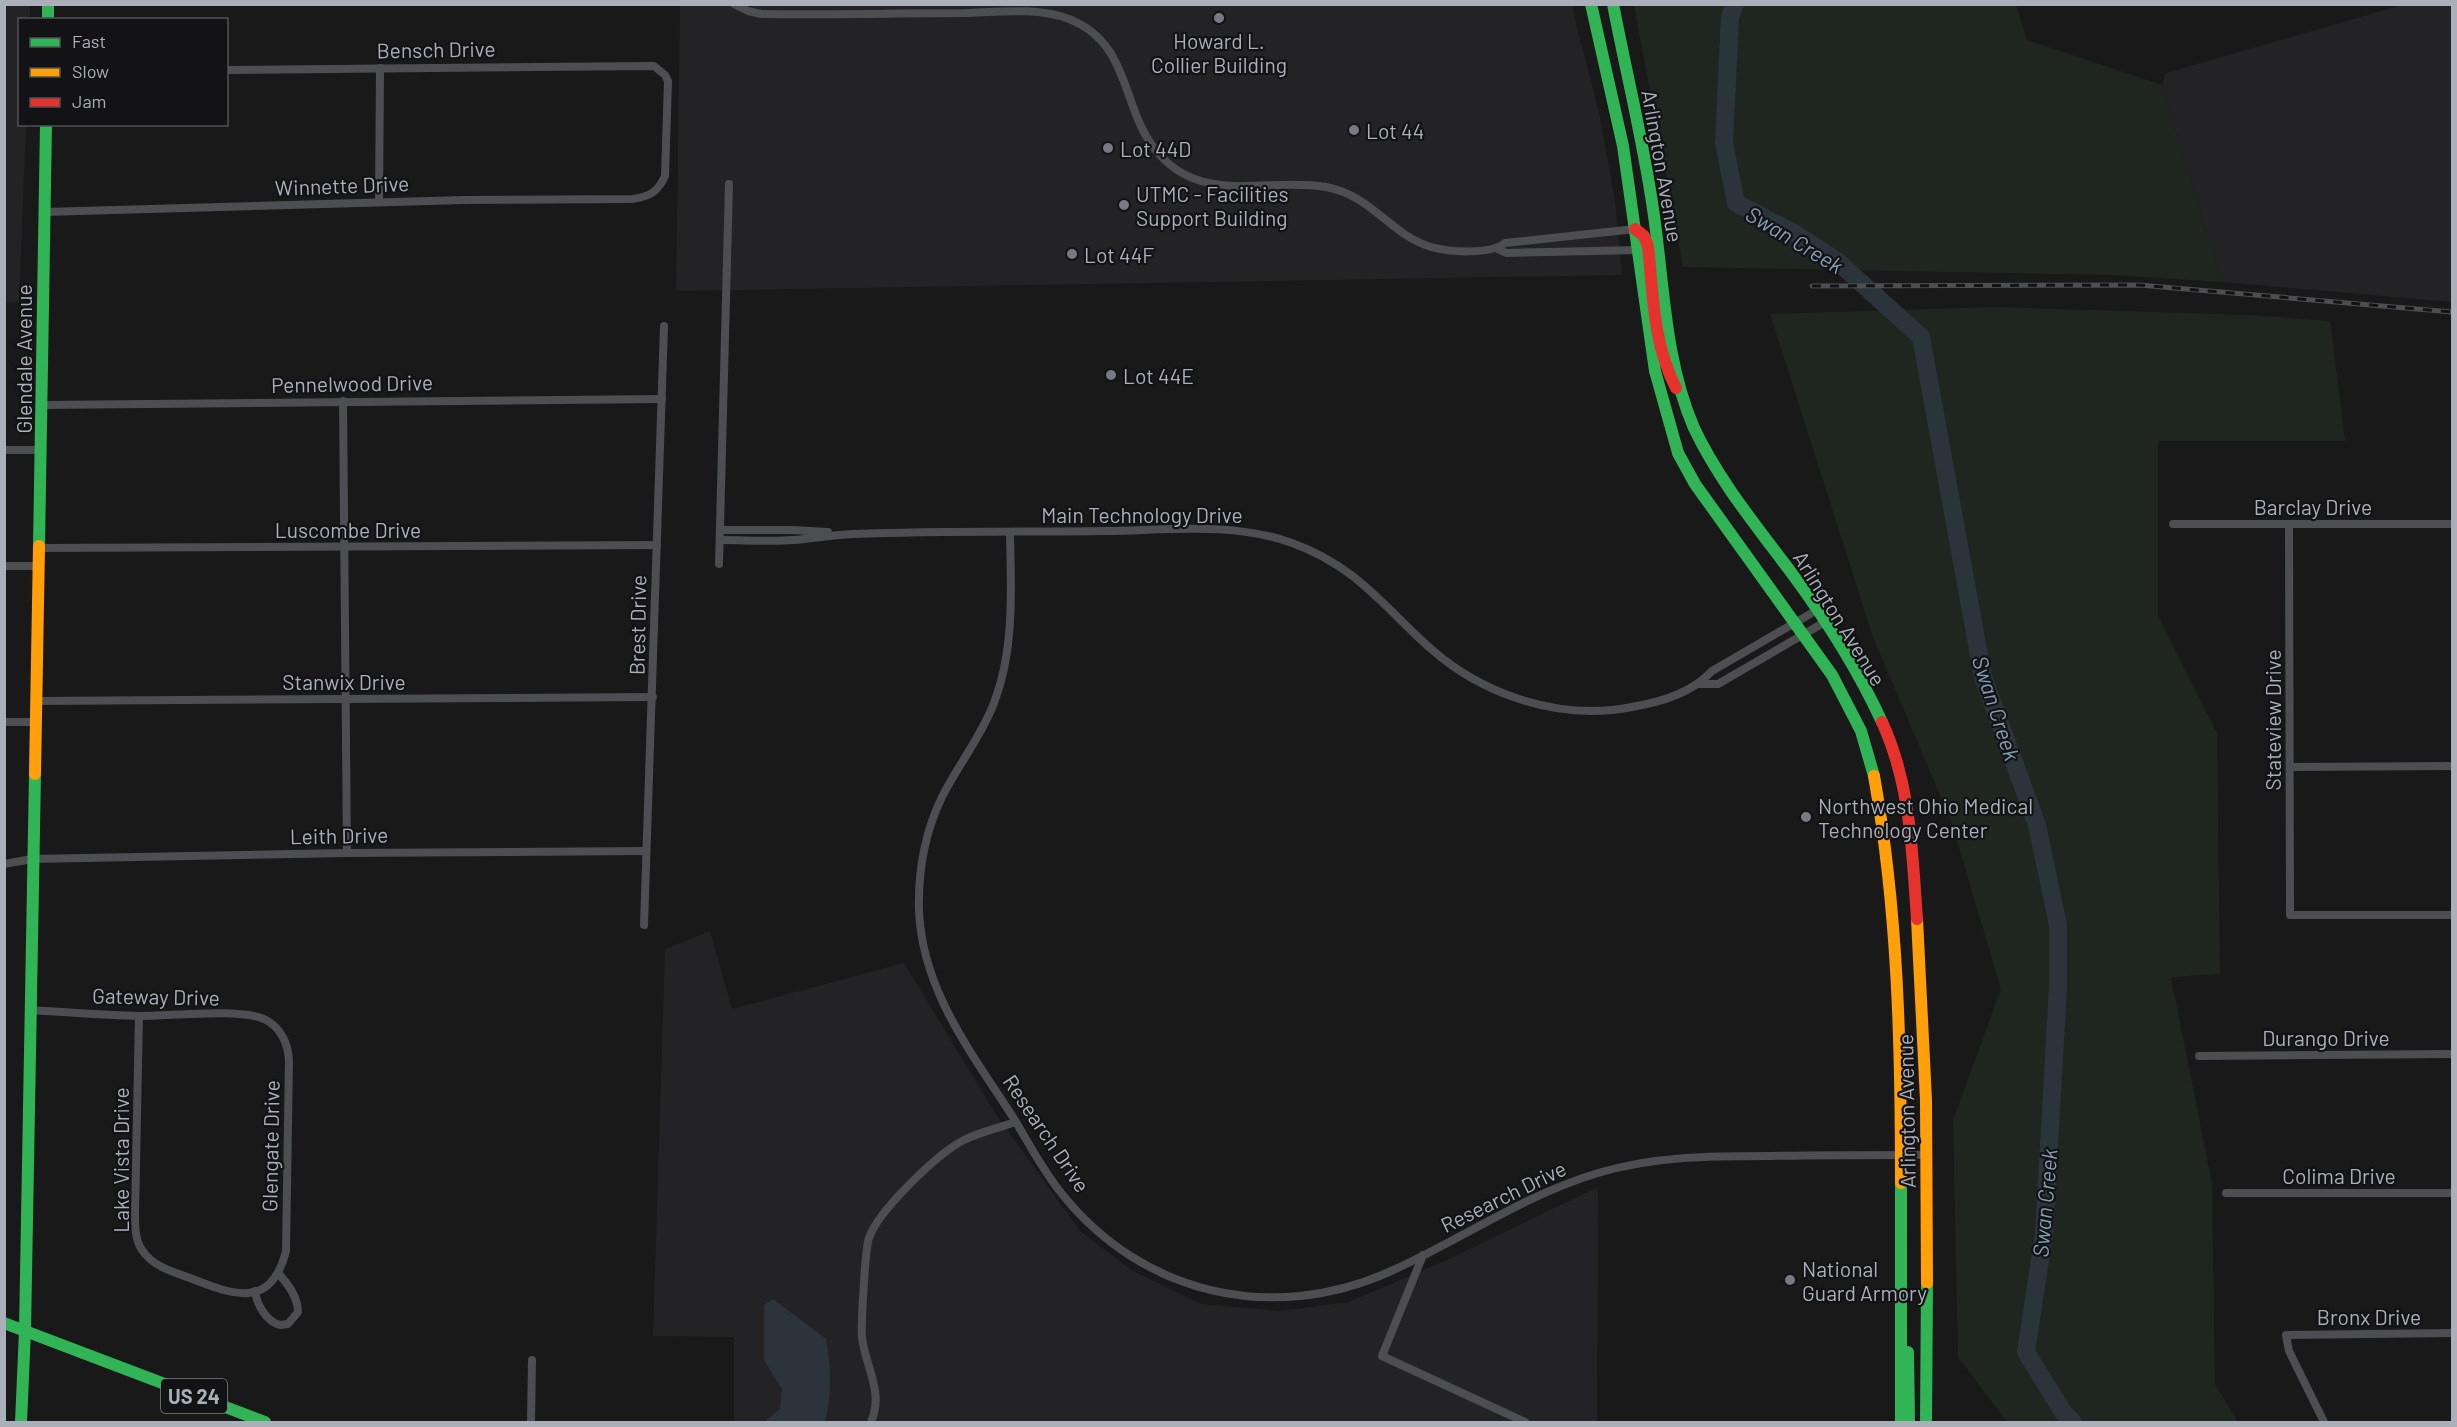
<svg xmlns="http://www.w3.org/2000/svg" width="2457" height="1427" font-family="Barlow,sans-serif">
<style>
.built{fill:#232325}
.green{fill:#1f2620}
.water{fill:#2c343b}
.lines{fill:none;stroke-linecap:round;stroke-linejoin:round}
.river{stroke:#2c343b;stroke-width:18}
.street{stroke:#4d4e52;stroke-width:8}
.fast{stroke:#30b455;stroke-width:12}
.slow{stroke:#ff9f0a;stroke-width:12}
.jam{stroke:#e5322d;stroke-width:12}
.rail-casing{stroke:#4d4e51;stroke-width:5}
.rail{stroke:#131315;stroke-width:3;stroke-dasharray:9;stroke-linecap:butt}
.poi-dot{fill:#777a82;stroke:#131315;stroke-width:2}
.labels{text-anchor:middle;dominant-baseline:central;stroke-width:4.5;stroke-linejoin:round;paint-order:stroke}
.shield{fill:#131315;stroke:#7d8088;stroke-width:1.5}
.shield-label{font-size:20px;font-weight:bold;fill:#aaafba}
.poi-label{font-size:21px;fill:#aaafba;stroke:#131315;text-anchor:start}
.street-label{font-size:21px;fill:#aaafba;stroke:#131315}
.water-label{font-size:22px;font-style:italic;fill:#819eb5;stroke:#131315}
</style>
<rect width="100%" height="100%" fill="#191919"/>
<g class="built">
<path d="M 680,4 L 1573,5 L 1574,16 L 1599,112 L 1615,201 L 1622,275 L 676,291 Z"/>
<path d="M 4,5 L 30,5 L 30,19 L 20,20 L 20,124 L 26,125 L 19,302 L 4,303 Z"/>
<path d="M 2402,5 L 2452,5 L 2452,302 L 2222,282 L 2162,85 L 2166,73 Z"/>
<path d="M 710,931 L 732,1009 L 904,963 L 997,1116 L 1080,1231 L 1133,1271 L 1201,1304 L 1279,1311 L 1349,1302 L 1447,1260 L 1598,1187 L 1597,1422 L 734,1422 L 734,1337 L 653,1336 L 665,949 Z"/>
</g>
<g class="green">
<path d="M 1634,5 L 2016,5 L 2027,40 L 2162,85 L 2222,282 L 2114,275 L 1683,267 Z"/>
<path d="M 1994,307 L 2251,315 L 2330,321 L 2345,441 L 2158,441 L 2158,616 L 2217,733 L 2220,974 L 2171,977 L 2212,1184 L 2215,1384 L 2238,1422 L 2007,1422 L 1958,1357 L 1953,1120 L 2001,989 L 1951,821 L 1873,637 L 1770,314 Z"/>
</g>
<path class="water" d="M 773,1299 L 826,1339 C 831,1366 832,1395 825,1422 L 764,1422 L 780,1409 L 782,1389 L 764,1360 L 764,1305 Z"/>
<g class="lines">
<path class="river" d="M 1735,4 L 1730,17 L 1724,143 L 1736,203 L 1794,233 L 1837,261 L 1921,337 L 1983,677 L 2037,825 L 2058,925 L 2058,987 L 2044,1234 L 2026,1352 L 2063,1412 L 2073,1422"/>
<g class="street">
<path d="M 734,4 L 748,11 L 761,14 C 829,15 897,13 965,13 C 998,12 1037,7 1069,19 C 1133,44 1120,111 1159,154 C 1203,205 1268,177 1326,187 C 1373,196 1389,234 1431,247 C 1449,252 1490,255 1505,243 L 1635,229"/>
<path d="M 379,202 L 380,68"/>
<path d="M 44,212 L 464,200 L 632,199 C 649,197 658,192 665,176 L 668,81 L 665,75 L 654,66 L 226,70"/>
<path d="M 1498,249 L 1506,253 L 1638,250"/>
<path d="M 343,401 L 347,853"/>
<path d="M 42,405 L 662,399"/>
<path d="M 4,450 L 42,450"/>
<path d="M 2173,524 L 2452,524"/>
<path d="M 2289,524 L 2290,915 L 2452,915"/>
<path d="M 720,530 L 791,530 L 828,532"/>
<path d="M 1010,532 C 1011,590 1015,648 994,703 C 981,737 958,765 942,797 C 925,832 918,872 919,910 C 922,990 971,1052 1013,1117 C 1028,1142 1043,1171 1062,1194 C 1143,1295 1272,1324 1389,1272 C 1459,1241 1524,1195 1598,1173 C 1655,1156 1711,1156 1770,1156 C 1822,1155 1874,1155 1927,1155"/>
<path d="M 720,540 C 745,540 770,542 794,540 C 814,538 833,535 853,534 C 938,531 1023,532 1108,531 C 1169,530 1234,522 1292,543 C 1356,566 1382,605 1430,648 C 1484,696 1561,721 1632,707 C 1662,702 1692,693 1712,671 L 1817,610"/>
<path d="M 40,548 L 657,545"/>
<path d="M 719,564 L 729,184"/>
<path d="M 4,566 L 39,566"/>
<path d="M 1700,684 L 1718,684 L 1825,622"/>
<path d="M 35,701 L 653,697"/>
<path d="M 4,722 L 35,722"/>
<path d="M 2290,767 L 2452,766"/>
<path d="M 4,864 L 32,859 L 347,853 L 646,851"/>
<path d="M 644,925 L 664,326"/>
<path d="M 29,1010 C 66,1012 103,1015 140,1016 C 171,1016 239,1008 264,1019 C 281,1027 288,1044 289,1060 L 286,1251 C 271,1310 233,1295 190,1278 C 173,1272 152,1266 142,1250 C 135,1240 135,1226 135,1214 L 139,1016"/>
<path d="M 2199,1056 L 2452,1054"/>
<path d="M 2226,1193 L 2452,1193"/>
<path d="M 1423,1255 L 1382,1356 L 1525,1422"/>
<path d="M 255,1291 C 257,1305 266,1321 280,1325 L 288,1324 L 298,1312 C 298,1297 288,1284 278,1273"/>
<path d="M 531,1422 L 532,1360"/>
<path d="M 871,1422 C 884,1392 866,1368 862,1338 C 861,1326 865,1248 869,1238 C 878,1211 938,1153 964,1140 C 980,1132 999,1128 1015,1122"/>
<path d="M 2324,1422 L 2289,1351 L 2286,1335 L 2452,1333"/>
</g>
<g class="fast">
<path d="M 48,4 L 48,20"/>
<path d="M 1591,4 L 1623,146 L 1655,371 L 1678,453 L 1695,484 L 1832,675 L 1861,731 L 1874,776"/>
<path d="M 1613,4 C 1626,72 1643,140 1653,209 C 1664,282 1664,359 1694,428 C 1719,481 1758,528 1793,575 C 1827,621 1858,670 1882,722"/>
<path d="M 39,546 L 46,124"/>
<path d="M 1901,1183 L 1901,1422"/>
<path d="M 4,1323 L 265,1422"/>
<path d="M 1908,1352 L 1909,1422"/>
<path d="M 21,1422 L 25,1331 L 35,774"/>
<path d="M 1926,1422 L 1927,1283"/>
</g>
<g class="slow">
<path d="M 35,774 L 39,546"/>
<path d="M 1874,776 C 1898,910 1901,1046 1901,1183"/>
<path d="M 1917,919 L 1926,1100 L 1927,1283"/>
</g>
<g class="jam">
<path d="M 1635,229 L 1644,236 L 1648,246 C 1653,294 1653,344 1676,388"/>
<path d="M 1882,722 C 1911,785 1912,852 1917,919"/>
</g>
<defs>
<path id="rail" d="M 1812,286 L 2139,285 L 2452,312"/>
</defs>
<use href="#rail" class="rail-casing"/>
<use href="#rail" class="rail"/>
</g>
<g class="poi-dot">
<circle cx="1219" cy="18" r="6"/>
<circle cx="1354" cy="130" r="6"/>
<circle cx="1108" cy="148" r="6"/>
<circle cx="1124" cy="205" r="6"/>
<circle cx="1072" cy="254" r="6"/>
<circle cx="1111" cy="375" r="6"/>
<circle cx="1806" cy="817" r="6"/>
<circle cx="1790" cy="1280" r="6"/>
</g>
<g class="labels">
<rect class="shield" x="161" y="1379" width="66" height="34" rx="4.5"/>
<g class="shield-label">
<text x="194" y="1396">US 24</text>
</g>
<g class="poi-label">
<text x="1219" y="40" text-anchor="middle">Howard L.<tspan x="1219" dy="24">Collier Building</tspan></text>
<text x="1366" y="130">Lot 44</text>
<text x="1120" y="148">Lot 44D</text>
<text x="1136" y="193">UTMC - Facilities<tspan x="1136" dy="24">Support Building</tspan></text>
<text x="1084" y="254">Lot 44F</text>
<text x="1123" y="375">Lot 44E</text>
<text x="1818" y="805">Northwest Ohio Medical<tspan x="1818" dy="24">Technology Center</tspan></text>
<text x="1802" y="1268">National<tspan x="1802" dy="24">Guard Armory</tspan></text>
</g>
<g class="street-label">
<text transform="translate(436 49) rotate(-1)">Bensch Drive</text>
<text transform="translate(1663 166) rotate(80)">Arlington Avenue</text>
<text transform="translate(342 185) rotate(-2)">Winnette Drive</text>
<text transform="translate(23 359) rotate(-90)">Glendale Avenue</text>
<text transform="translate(352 383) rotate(-1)">Pennelwood Drive</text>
<text x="2313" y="506">Barclay Drive</text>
<text x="1142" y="514">Main Technology Drive</text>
<text x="348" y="529">Luscombe Drive</text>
<text transform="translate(1840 618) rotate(58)">Arlington Avenue</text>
<text transform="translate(637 625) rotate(-89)">Brest Drive</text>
<text x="344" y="681">Stanwix Drive</text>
<text transform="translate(2272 720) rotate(-90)">Stateview Drive</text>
<text transform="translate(339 835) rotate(-1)">Leith Drive</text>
<text transform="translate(156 996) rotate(1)">Gateway Drive</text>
<text x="2326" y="1037">Durango Drive</text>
<text transform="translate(1906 1111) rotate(-91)">Arlington Avenue</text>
<text transform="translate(1047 1133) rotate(56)">Research Drive</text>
<text transform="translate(270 1146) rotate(-89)">Glengate Drive</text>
<text transform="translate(120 1160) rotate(-90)">Lake Vista Drive</text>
<text x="2339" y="1175">Colima Drive</text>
<text transform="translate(1503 1196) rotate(-26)">Research Drive</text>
<text x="2369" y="1316">Bronx Drive</text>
</g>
<g class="water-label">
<text transform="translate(1795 239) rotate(31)">Swan Creek</text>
<text transform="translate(1997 708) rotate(72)">Swan Creek</text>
<text transform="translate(2044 1203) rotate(-85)">Swan Creek</text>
</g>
</g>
<rect width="2457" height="1427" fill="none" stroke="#aaafba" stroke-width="12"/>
<rect x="18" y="18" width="210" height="108" fill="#131315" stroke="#4f5157" stroke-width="1.5"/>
<rect x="30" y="38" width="30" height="9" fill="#30b455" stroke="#4f5157" stroke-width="1.5"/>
<text x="72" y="48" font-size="18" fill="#aaafba">Fast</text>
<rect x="30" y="68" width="30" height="9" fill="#ff9f0a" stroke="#4f5157" stroke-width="1.5"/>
<text x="72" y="78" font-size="18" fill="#aaafba">Slow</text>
<rect x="30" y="98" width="30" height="9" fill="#e5322d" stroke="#4f5157" stroke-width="1.5"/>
<text x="72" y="108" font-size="18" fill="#aaafba">Jam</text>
</svg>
